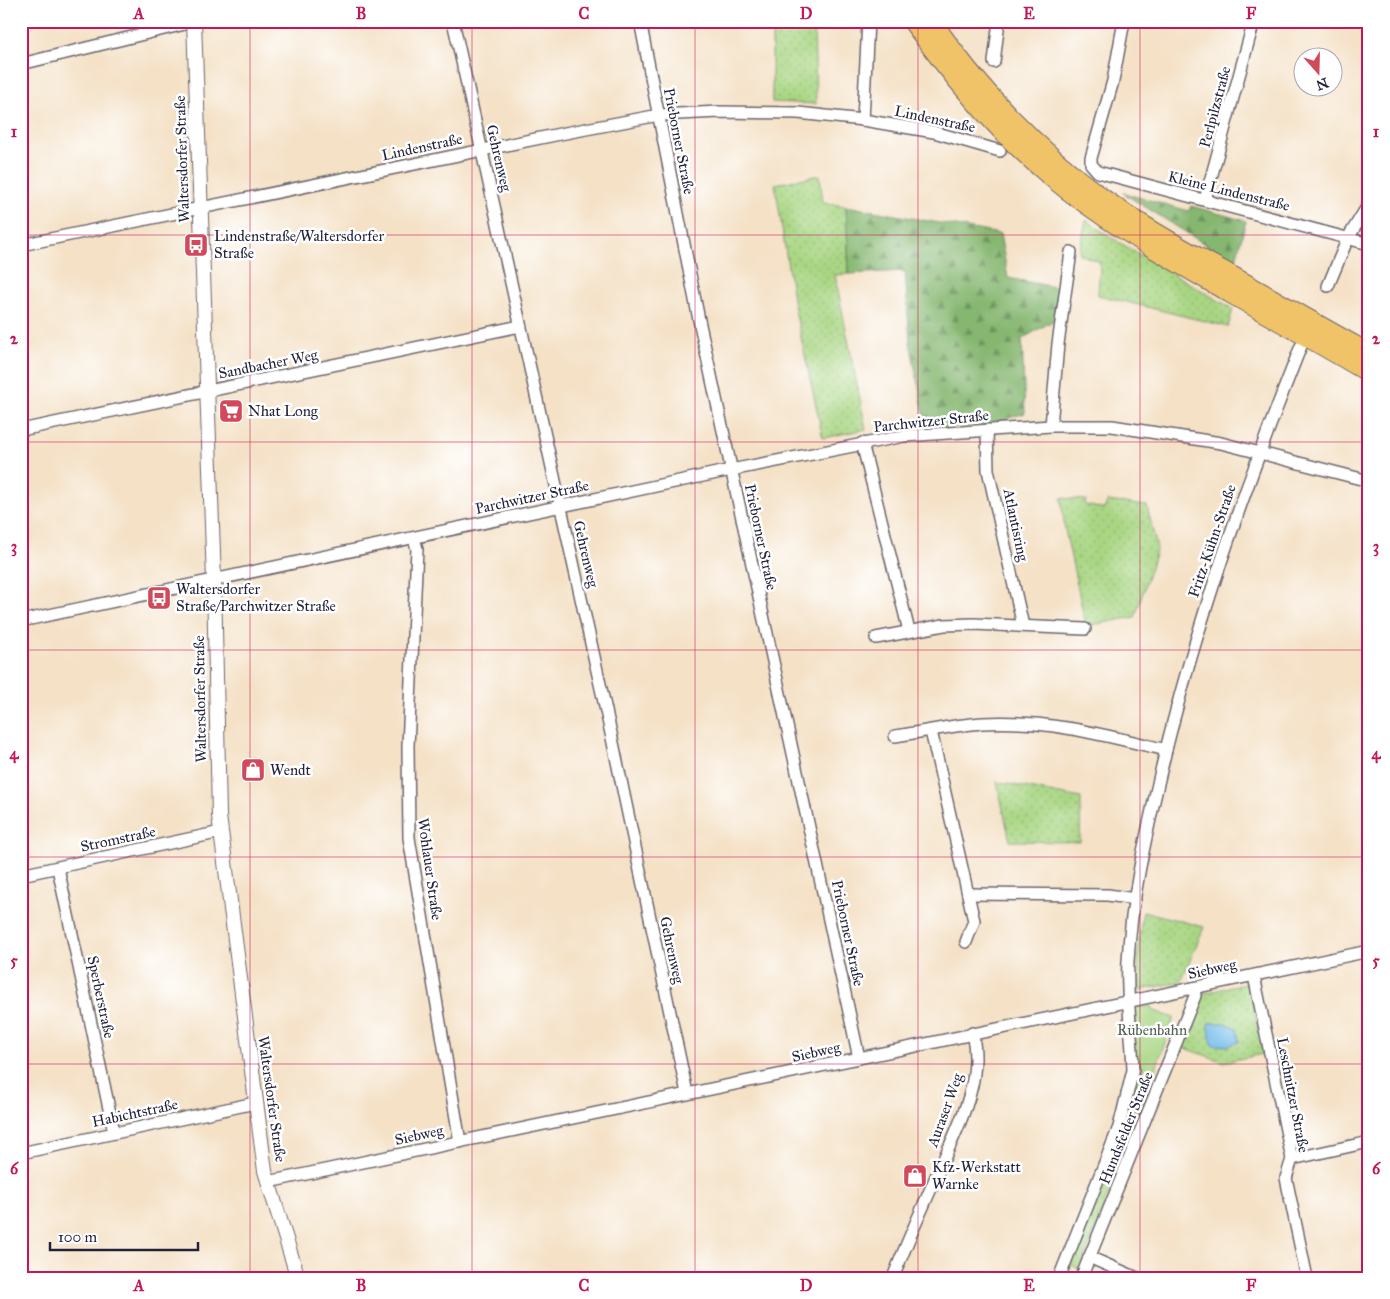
<svg xmlns="http://www.w3.org/2000/svg" width="1390" height="1299" font-family="'IM FELL Great Primer',serif">
<style>
.grass{fill:url(#grass-dots);stroke:#667c5f}
.forest{fill:url(#forest-firs);stroke:#546c56}
.green{fill:#a9d683;stroke:#667c5f}
.water{fill:#71bbea;stroke:#4a6e92}
.lines{fill:none;stroke-linecap:round;stroke-linejoin:round}
.minor-casing{stroke:#6c656c;stroke-width:14}
.tertiary-casing{stroke:#6c656c;stroke-width:16}
.motorway-casing{stroke:#6c656c;stroke-width:22}
.minor{stroke:#fff;stroke-width:11}
.tertiary{stroke:#fff;stroke-width:14}
.motorway{stroke:#f1c369;stroke-width:20}
.grid{fill:none;stroke:#c2185b;stroke-width:1;stroke-opacity:0.55}
.labels{text-anchor:middle;dominant-baseline:central;stroke-width:5;stroke-linejoin:round;paint-order:stroke}
.street-label{font-size:15px;fill:#22223b;stroke:#fff}
.poi-label{font-size:15px;fill:#22223b;stroke:#fff;text-anchor:start}
.park-label{font-size:15px;fill:#516154;stroke:#fff}
.neatline{fill:none;stroke:#c2185b;stroke-width:2}
.grid-label{font-size:16px;text-anchor:middle;font-weight:bold;fill:#c2185b}
</style>
<defs>
<pattern id="grass-dots" width="8" height="8" patternUnits="userSpaceOnUse" patternTransform="scale(1.25)"><rect width="8" height="8" fill="#a9d683"/><path d="M2 2h.1M6 6h.1" fill="none" stroke="#91b772" stroke-width="1.8" stroke-linecap="round"/></pattern>
<pattern id="forest-firs" width="22" height="20" patternUnits="userSpaceOnUse" patternTransform="scale(1.25)"><rect width="22" height="20" fill="#86b771"/><path d="M5 1l3.5 6h-7zM16 11l3.5 6h-7z" fill="#6d945e"/></pattern>
</defs>
<rect width="100%" height="100%" fill="#fff"/>
<filter id="ink" filterUnits="userSpaceOnUse"><feTurbulence type="fractalNoise" baseFrequency=".02" numOctaves="2"/><feDisplacementMap in="SourceGraphic" scale="10" xChannelSelector="R" yChannelSelector="G"/><feConvolveMatrix kernelMatrix="1 2 1 2 8 2 1 2 1" color-interpolation-filters="sRGB"/></filter>
<filter id="wash" filterUnits="userSpaceOnUse"><feTurbulence type="fractalNoise" baseFrequency=".0096" numOctaves="4" result="noise"/><feDisplacementMap in="SourceGraphic" scale="20" xChannelSelector="R" yChannelSelector="G"/><feGaussianBlur stdDeviation="1.12" result="paint"/><feColorMatrix in="noise" values="0 0 0 0 0 0 0 0 0 0 0 0 0 0 0 0 0 1.4 0 .05"/><feComposite in="paint" operator="in"/></filter>
<g filter="url(#wash)">
<rect width="100%" height="100%" fill="#f4e1c6"/>
<g class="grass">
<path d="M 772,21 L 814,21 L 816,104 L 772,102 Z"/>
<path d="M 820,175 L 823,203 L 846,206 L 849,274 L 835,275 L 866,429 L 823,438 L 794,305 L 775,184 Z"/>
<path d="M 1086,220 L 1120,243 L 1233,309 L 1228,327 L 1098,295 L 1100,262 L 1079,254 Z"/>
<path d="M 1061,498 L 1086,500 L 1085,505 L 1104,509 L 1108,501 L 1147,506 L 1157,548 L 1135,617 L 1086,626 L 1065,530 Z"/>
<path d="M 997,782 L 1081,798 L 1080,842 L 1010,841 Z"/>
<path d="M 1143,911 L 1204,927 L 1181,982 L 1139,990 C 1135,963 1139,938 1143,911 Z"/>
<path d="M 1249,983 L 1263,1054 L 1224,1062 L 1182,1047 L 1204,993 Z"/>
<path d="M 1127,1123 L 1135,1125 L 1080,1269 L 1068,1264 Z"/>
</g>
<g class="forest">
<path d="M 1123,193 L 1189,211 L 1191,206 L 1246,221 L 1235,263 Z"/>
<path d="M 846,206 L 1000,234 L 1008,278 L 1059,288 L 1054,320 L 1022,339 L 1025,413 L 983,426 L 927,429 L 910,342 L 905,271 L 849,274 Z"/>
</g>
<path class="green" d="M 1151,1006 L 1152,1010 L 1174,1018 L 1135,1125 L 1127,1123 L 1135,1073 L 1136,1007 Z"/>
<path class="water" d="M 1208,1023 L 1224,1023 L 1237,1028 L 1239,1042 L 1228,1046 L 1212,1045 Z"/>
</g>
<g filter="url(#ink)">
<g class="lines">
<defs>
<g id="minor">
<path d="M 453,21 L 612,738 L 687,1093"/>
<path d="M 640,21 L 699,320 L 859,1058"/>
<path d="M 1124,21 L 1113,81 L 1091,158 L 1091,164 L 1098,172 L 1369,244"/>
<path d="M 994,62 L 999,21"/>
<path d="M 21,64 L 197,21"/>
<path d="M 863,120 L 868,21"/>
<path d="M 1205,200 L 1254,21"/>
<path d="M 21,245 L 560,134 L 659,115 L 719,112 L 798,113 L 863,120 L 934,132 L 1000,151"/>
<path d="M 1328,286 L 1348,238 L 1369,204"/>
<path d="M 1051,426 L 1058,344 L 1071,252"/>
<path d="M 21,430 L 520,326"/>
<path d="M 987,430 L 988,470 L 1023,626"/>
<path d="M 862,443 L 909,631"/>
<path d="M 414,538 L 417,549 L 408,746 L 409,838 L 460,1142"/>
<path d="M 21,621 L 731,470 L 904,436 L 1051,426 L 1112,426 L 1221,443 L 1369,481"/>
<path d="M 876,638 L 944,625 L 973,624 L 1085,629"/>
<path d="M 931,731 L 974,921 L 966,942"/>
<path d="M 895,736 C 924,732 953,725 982,723 C 1045,719 1105,735 1166,750"/>
<path d="M 58,868 L 114,1132"/>
<path d="M 21,875 L 221,832"/>
<path d="M 968,894 L 1108,895 L 1135,899"/>
<path d="M 1254,976 L 1292,1159 L 1286,1178 L 1307,1278"/>
<path d="M 21,1153 L 255,1103"/>
<path d="M 1292,1159 L 1369,1142"/>
<path d="M 268,1182 L 1369,951"/>
<path d="M 1089,1257 L 1137,1278"/>
<path d="M 893,1278 C 906,1244 921,1212 935,1179 C 954,1134 985,1083 972,1033"/>
<path d="M 1059,1278 L 1119,1127 L 1133,1070 C 1132,1034 1126,997 1128,961 C 1131,899 1146,836 1160,775 C 1194,628 1245,487 1301,346"/>
<path d="M 1081,1278 L 1195,996 L 1194,988"/>
</g>
<path id="tertiary" d="M 194,21 L 214,581 L 219,816 L 265,1171 L 298,1278"/>
<g id="motorway">
<path d="M 913,21 C 953,77 998,132 1051,176 C 1106,222 1169,257 1231,293 C 1277,319 1323,345 1369,372"/>
<path d="M 931,21 C 977,89 1038,152 1104,200 C 1142,227 1183,250 1224,272 C 1272,299 1320,327 1369,354"/>
</g>
</defs>
<use href="#minor" class="minor-casing"/>
<use href="#tertiary" class="tertiary-casing"/>
<use href="#motorway" class="motorway-casing"/>
<use href="#minor" class="minor"/>
<use href="#tertiary" class="tertiary"/>
<use href="#motorway" class="motorway"/>
</g>
</g>
<path class="grid" d="M 250,21 L 250,1278M 472,21 L 472,1278M 695,21 L 695,1278M 918,21 L 918,1278M 1140,21 L 1140,1278M 21,235 L 1369,235M 21,442 L 1369,442M 21,650 L 1369,650M 21,857 L 1369,857M 21,1064 L 1369,1064"/>
<defs>
<symbol id="bus-square" viewBox="-11 -11 22 22"><rect x="-9" y="-9" width="18" height="18" rx="4" fill="#d1495b" stroke="#fff"/><path d="M-5-6H5V4H4V6H2V4H-2V6H-4V4H-5ZM-3.5-4V0h7V-4ZM-3.5 1.2v1.5H-2V1.2ZM2 1.2v1.5H3.5V1.2Z" fill="#fff"/></symbol>
<symbol id="supermarket-square" viewBox="-11 -11 22 22"><rect x="-9" y="-9" width="18" height="18" rx="4" fill="#d1495b" stroke="#fff"/><path d="M-6-5.5h2.5l.6 2H6L4.5 2H-2.5L-4.4-4H-6ZM-1.5 3.2a1.3 1.3 0 1 0 .1 0ZM3 3.2a1.3 1.3 0 1 0 .1 0Z" fill="#fff"/></symbol>
<symbol id="shop-square" viewBox="-11 -11 22 22"><rect x="-9" y="-9" width="18" height="18" rx="4" fill="#d1495b" stroke="#fff"/><path d="M-5-2.5h2.3a2.7 3.5 0 0 1 5.4 0H5L5.5 6h-11ZM-1.5-2.5h3a1.5 2.3 0 0 0-3 0Z" fill="#fff"/></symbol>
</defs>
<g fill-rule="evenodd">
<use href="#bus-square" x="182" y="231" width="28" height="28"/>
<use href="#supermarket-square" x="217" y="397" width="28" height="28"/>
<use href="#bus-square" x="145" y="584" width="28" height="28"/>
<use href="#shop-square" x="239" y="756" width="28" height="28"/>
<use href="#shop-square" x="901" y="1162" width="28" height="28"/>
</g>
<g class="labels">
<g class="street-label">
<text transform="translate(1215 107) rotate(-75)">Perlpilzstraße</text>
<text transform="translate(935 119) rotate(12)">Lindenstraße</text>
<text transform="translate(679 141) rotate(79)">Prieborner Straße</text>
<text transform="translate(422 147) rotate(-12)">Lindenstraße</text>
<text transform="translate(499 158) rotate(77)">Gehrenweg</text>
<text transform="translate(182 159) rotate(-92)">Waltersdorfer Straße</text>
<text transform="translate(1229 191) rotate(14)">Kleine Lindenstraße</text>
<text transform="translate(268 364) rotate(-11)">Sandbacher Weg</text>
<text transform="translate(931 421) rotate(-6)">Parchwitzer Straße</text>
<text transform="translate(532 497) rotate(-12)">Parchwitzer Straße</text>
<text transform="translate(1016 525) rotate(78)">Atlantisring</text>
<text transform="translate(761 537) rotate(78)">Prieborner Straße</text>
<text transform="translate(1212 541) rotate(-71)">Fritz-Kühn-Straße</text>
<text transform="translate(586 554) rotate(77)">Gehrenweg</text>
<text transform="translate(200 699) rotate(-91)">Waltersdorfer Straße</text>
<text transform="translate(118 839) rotate(-12)">Stromstraße</text>
<text transform="translate(430 869) rotate(82)">Wohlauer Straße</text>
<text transform="translate(848 933) rotate(78)">Prieborner Straße</text>
<text transform="translate(672 950) rotate(78)">Gehrenweg</text>
<text transform="translate(1212 969) rotate(-12)">Siebweg</text>
<text transform="translate(101 997) rotate(78)">Sperberstraße</text>
<text transform="translate(816 1052) rotate(-12)">Siebweg</text>
<text transform="translate(1293 1095) rotate(79)">Leschnitzer Straße</text>
<text transform="translate(272 1099) rotate(82)">Waltersdorfer Straße</text>
<text transform="translate(945 1110) rotate(-70)">Auraser Weg</text>
<text transform="translate(135 1113) rotate(-12)">Habichtstraße</text>
<text transform="translate(1126 1128) rotate(-68)">Hundsfelder Straße</text>
<text transform="translate(419 1135) rotate(-12)">Siebweg</text>
</g>
<g class="poi-label">
<text x="214" y="236">Lindenstraße/Waltersdorfer<tspan x="214" dy="17">Straße</tspan></text>
<text x="248" y="411">Nhat Long</text>
<text x="176" y="589">Waltersdorfer<tspan x="176" dy="17">Straße/Parchwitzer Straße</tspan></text>
<text x="270" y="770">Wendt</text>
<text x="932" y="1167">Kfz-Werkstatt<tspan x="932" dy="17">Warnke</tspan></text>
</g>
<g class="park-label">
<text x="1152" y="1030">Rübenbahn</text>
</g>
</g>
<rect width="1390" height="1299" fill="none" stroke="#fff" stroke-width="55"/>
<g transform="translate(1318 72) rotate(160)"><circle r="24" fill="#ffffff" stroke="#a7a7b1"/>
<path d="M0-4L9 19L0 12L-9 19Z" fill="#d1495b"/>
<text y="-8" font-size="14" font-weight="bold" text-anchor="middle" fill="#22223b">N</text>
</g>
<path d="M50 1242v8h148v-8" fill="none" stroke="#22223b" stroke-width="2.5"/>
<text x="58" y="1242" font-size="15" fill="#22223b" stroke="#ffffff" stroke-width="4" paint-order="stroke">100 m</text>
<rect x="28" y="28" width="1334" height="1244" class="neatline"/>
<g class="grid-label">
<text x="139" y="19">A</text>
<text x="361" y="19">B</text>
<text x="584" y="19">C</text>
<text x="806" y="19">D</text>
<text x="1029" y="19">E</text>
<text x="1251" y="19">F</text>
<text x="14" y="137">1</text>
<text x="1376" y="137">1</text>
<text x="14" y="344">2</text>
<text x="1376" y="344">2</text>
<text x="14" y="552">3</text>
<text x="1376" y="552">3</text>
<text x="14" y="759">4</text>
<text x="1376" y="759">4</text>
<text x="14" y="966">5</text>
<text x="1376" y="966">5</text>
<text x="14" y="1174">6</text>
<text x="1376" y="1174">6</text>
<text x="139" y="1291">A</text>
<text x="361" y="1291">B</text>
<text x="584" y="1291">C</text>
<text x="806" y="1291">D</text>
<text x="1029" y="1291">E</text>
<text x="1251" y="1291">F</text>
</g>
</svg>
